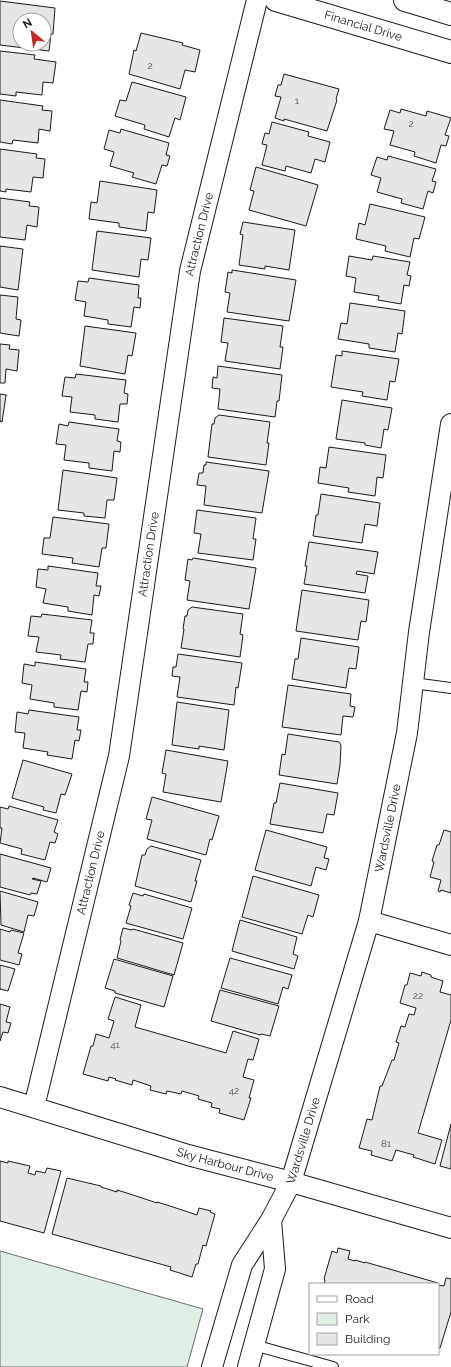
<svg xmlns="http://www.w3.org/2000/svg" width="451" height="1367" font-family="Raleway,sans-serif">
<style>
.green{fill:#e0efe3;stroke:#6a6a6a}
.building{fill:#e6e6e6;stroke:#1a1a1a;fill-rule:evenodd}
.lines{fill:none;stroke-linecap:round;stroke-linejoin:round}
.service-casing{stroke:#1a1a1a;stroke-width:12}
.minor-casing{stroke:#1a1a1a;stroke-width:22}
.tertiary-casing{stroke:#1a1a1a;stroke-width:24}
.service{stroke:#fff;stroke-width:10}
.minor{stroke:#fff;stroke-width:20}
.tertiary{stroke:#fff;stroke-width:22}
.labels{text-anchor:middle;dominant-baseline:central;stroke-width:3;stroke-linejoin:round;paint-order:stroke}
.number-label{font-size:10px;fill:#4d4d4d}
.street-label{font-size:12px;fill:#1a1a1a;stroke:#fff}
</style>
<rect width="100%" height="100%" fill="#fff"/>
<path class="green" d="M 0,1251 L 203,1309 L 187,1367 L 0,1367 Z"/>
<g class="building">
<path d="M 0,1 L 55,8 L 53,34 L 51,34 L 49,51 L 0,45 ZM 20,20 L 44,20 L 44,44 L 20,44 Z"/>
<path d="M 141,33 L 183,43 L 182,45 L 200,50 L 195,72 L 185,70 L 180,89 L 129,74 L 134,50 L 136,51 Z"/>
<path d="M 0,51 L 35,55 L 34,59 L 56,62 L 53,83 L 43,82 L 42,95 L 16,92 L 16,96 L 0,94 Z"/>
<path d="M 284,74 L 339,89 L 336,99 L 337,100 L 327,131 L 284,119 L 284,121 L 275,118 L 281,97 L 275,96 L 278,85 L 281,85 Z"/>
<path d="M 132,82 L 186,97 L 180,120 L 175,118 L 169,137 L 144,129 L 145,125 L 115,116 L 120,100 L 126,101 Z"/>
<path d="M 0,100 L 43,106 L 42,110 L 52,111 L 50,131 L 39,129 L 38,143 L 13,140 L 12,144 L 0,142 Z"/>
<path d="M 401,109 L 426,116 L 427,111 L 451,118 L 445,135 L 449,136 L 446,146 L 441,145 L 436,163 L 414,156 L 415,152 L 390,145 L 394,131 L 384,129 L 390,110 L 400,113 Z"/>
<path d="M 272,122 L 309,132 L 308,136 L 330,142 L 325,162 L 315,159 L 311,173 L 286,166 L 285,171 L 262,165 L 267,145 L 262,144 L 265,133 L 269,134 Z"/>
<path d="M 121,129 L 169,143 L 166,155 L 170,156 L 167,166 L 162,165 L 156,184 L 132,177 L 134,173 L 110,166 L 114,152 L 104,149 L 109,130 L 120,133 Z"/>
<path d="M 0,149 L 37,154 L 36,158 L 45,159 L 43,178 L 33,177 L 31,192 L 6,189 L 6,192 L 0,191 Z"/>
<path d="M 388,156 L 436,169 L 432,181 L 436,182 L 433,193 L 428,191 L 423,209 L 401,203 L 402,199 L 377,192 L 381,178 L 371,175 L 377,157 L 387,160 Z"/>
<path d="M 256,167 L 318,185 L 306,226 L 249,210 L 254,191 L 250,190 Z"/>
<path d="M 100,181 L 157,190 L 154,213 L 148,212 L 146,231 L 119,227 L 119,223 L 89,219 L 91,202 L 97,203 Z"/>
<path d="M 0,198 L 30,202 L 29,206 L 39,207 L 37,227 L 27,225 L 25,240 L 0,237 Z"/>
<path d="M 370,204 L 425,217 L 419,239 L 414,238 L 410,257 L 385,251 L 386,246 L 356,239 L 359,223 L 365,225 Z"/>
<path d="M 243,222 L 295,230 L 289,270 L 265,266 L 265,269 L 239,265 L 243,235 L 240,234 Z"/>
<path d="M 97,231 L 151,238 L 148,260 L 141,259 L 139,277 L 92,270 Z"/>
<path d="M 0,246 L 23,249 L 18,290 L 0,287 Z"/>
<path d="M 349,256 L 372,260 L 373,256 L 410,262 L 407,275 L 411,276 L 409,286 L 404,285 L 401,304 L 378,300 L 379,296 L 354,292 L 356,278 L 346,276 Z"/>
<path d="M 232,270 L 296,280 L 289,321 L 227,312 L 230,293 L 225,292 L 228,272 L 232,273 Z"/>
<path d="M 89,278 L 139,285 L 138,298 L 141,298 L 140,308 L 134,307 L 131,327 L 108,324 L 108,320 L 84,316 L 86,302 L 75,300 L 78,281 L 88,282 Z"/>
<path d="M 0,295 L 18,297 L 16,319 L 21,320 L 19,336 L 0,333 Z"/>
<path d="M 350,303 L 405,311 L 402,334 L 398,333 L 395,352 L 369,348 L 369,344 L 338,339 L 341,323 L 347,324 Z"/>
<path d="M 224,318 L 283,326 L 280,347 L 283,347 L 280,369 L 225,361 L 228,343 L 221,342 Z"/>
<path d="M 85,326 L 136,333 L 132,356 L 128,355 L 125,374 L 80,366 Z"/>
<path d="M 0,344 L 10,345 L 9,349 L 19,350 L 17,371 L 6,369 L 5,383 L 0,383 Z"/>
<path d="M 342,351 L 399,359 L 395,382 L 390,381 L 387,400 L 362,396 L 363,392 L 331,387 L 336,355 L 342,356 Z"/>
<path d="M 218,366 L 282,375 L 279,401 L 277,401 L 275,417 L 218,409 L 220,389 L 212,388 L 213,377 L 217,378 Z"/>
<path d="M 76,374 L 126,380 L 124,393 L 128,394 L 127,404 L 120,404 L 118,422 L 95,419 L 95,415 L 70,412 L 72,397 L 62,396 L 65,377 L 75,378 Z"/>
<path d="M 0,394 L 6,395 L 2,422 L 0,421 L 0,422 Z"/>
<path d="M 342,400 L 392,408 L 388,430 L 384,429 L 381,448 L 365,445 L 365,443 L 336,439 Z"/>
<path d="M 219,415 L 270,422 L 267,443 L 269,443 L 266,465 L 208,457 L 212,424 L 214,424 L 215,418 Z"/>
<path d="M 69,422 L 119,429 L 117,441 L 121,442 L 120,452 L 114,451 L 112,471 L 89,468 L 89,463 L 64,460 L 66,445 L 56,444 L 59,424 L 68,426 Z"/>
<path d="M 329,447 L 386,455 L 383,478 L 377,477 L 375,496 L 348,492 L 349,488 L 318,483 L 320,467 L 326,468 Z"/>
<path d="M 206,462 L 269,471 L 262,513 L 204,505 L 206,486 L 197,485 L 199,473 L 203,473 L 204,465 L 206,465 Z"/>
<path d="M 63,470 L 117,478 L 114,500 L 107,500 L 105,518 L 84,516 L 84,513 L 58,510 Z"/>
<path d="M 321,494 L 380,503 L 377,526 L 365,524 L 362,543 L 313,536 L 316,515 L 318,515 Z"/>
<path d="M 197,510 L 256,518 L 253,539 L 256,539 L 253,560 L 198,553 L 201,534 L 194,533 Z"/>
<path d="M 53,517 L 109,524 L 106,548 L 102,548 L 99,567 L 72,563 L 73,558 L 42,554 L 44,538 L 50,538 Z"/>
<path d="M 309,542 L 378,552 L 374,574 L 357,571 L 356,574 L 368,576 L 365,593 L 304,584 L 307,566 L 305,566 Z"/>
<path d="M 193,558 L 256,568 L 249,609 L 187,600 L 190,581 L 185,580 L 188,559 L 192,560 Z"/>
<path d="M 48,566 L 98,573 L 96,586 L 101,586 L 99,596 L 94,595 L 92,615 L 68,611 L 68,607 L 43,603 L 46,589 L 36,587 L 38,569 L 48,570 Z"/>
<path d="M 302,590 L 369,600 L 366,622 L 361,621 L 358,640 L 296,631 Z"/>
<path d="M 192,607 L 243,614 L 240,634 L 243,635 L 240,657 L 181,648 L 184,629 L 183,629 L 185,616 L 187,616 L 188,610 Z"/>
<path d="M 42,614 L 92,620 L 90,633 L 94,633 L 93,644 L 88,644 L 85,662 L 60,659 L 61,655 L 36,652 L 39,637 L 28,636 L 31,616 L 41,617 Z"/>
<path d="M 301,638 L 359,647 L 356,669 L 349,668 L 346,688 L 292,679 L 295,659 L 298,659 Z"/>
<path d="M 178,654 L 242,663 L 238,688 L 236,687 L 234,705 L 177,697 L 180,677 L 172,676 L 173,667 L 176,667 Z"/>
<path d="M 35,662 L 86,669 L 84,682 L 88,682 L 87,692 L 81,691 L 78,710 L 54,707 L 54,703 L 30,699 L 32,685 L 22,683 L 24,664 L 35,666 Z"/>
<path d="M 288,685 L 351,694 L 350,706 L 355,707 L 353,717 L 343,716 L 341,735 L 282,727 Z"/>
<path d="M 177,702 L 229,710 L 224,750 L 199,746 L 199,749 L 172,745 Z"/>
<path d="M 29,710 L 79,717 L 77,730 L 81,730 L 79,741 L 75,740 L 72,759 L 47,755 L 48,752 L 23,748 L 25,733 L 15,732 L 17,712 L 28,714 Z"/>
<path d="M 288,734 L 339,742 L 341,745 L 340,765 L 337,784 L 279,775 L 282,754 L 285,755 Z"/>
<path d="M 166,750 L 228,761 L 221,802 L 163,792 L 166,774 L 162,773 Z"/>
<path d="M 23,760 L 72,774 L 65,795 L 61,794 L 56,813 L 43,810 L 44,807 L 12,798 Z"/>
<path d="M 280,783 L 338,793 L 334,815 L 327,814 L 323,833 L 270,824 L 274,803 L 276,803 Z"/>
<path d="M 152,797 L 219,816 L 212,840 L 210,839 L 206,855 L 147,839 L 152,820 L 146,819 Z"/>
<path d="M 9,806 L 58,820 L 54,832 L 58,834 L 55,843 L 50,842 L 45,860 L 21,854 L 22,849 L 0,843 L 2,828 L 0,828 L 0,807 L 8,809 Z"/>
<path d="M 266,830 L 327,847 L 324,858 L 329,859 L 326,870 L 316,867 L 311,886 L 255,870 Z"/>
<path d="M 444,830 L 451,832 L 451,893 L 441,890 L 440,892 L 438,891 L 441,880 L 430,877 L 434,862 L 432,861 L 437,845 L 439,845 Z"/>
<path d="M 151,846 L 201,860 L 195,881 L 197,881 L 191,902 L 135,886 L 142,855 L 145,855 L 147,849 Z"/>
<path d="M 0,854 L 51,868 L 47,882 L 33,878 L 32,879 L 41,881 L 37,894 L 31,893 L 30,895 L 0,887 Z"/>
<path d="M 253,876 L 319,895 L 313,917 L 308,915 L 302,934 L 242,917 Z"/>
<path d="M 0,891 L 38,902 L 34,916 L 28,915 L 24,932 L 1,925 Z"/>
<path d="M 133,893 L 143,896 L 144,894 L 192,908 L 183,939 L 126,923 L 131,906 L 129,905 Z"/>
<path d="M 240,920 L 297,937 L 293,954 L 298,956 L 294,969 L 232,951 Z"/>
<path d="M 123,928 L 132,930 L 133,929 L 183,943 L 174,975 L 117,958 L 121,941 L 120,940 Z"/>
<path d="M 0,929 L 10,932 L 11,930 L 24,933 L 18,953 L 22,954 L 19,965 L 0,960 Z"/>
<path d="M 230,958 L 292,975 L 288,989 L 283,987 L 278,1004 L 221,988 Z"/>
<path d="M 114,959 L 173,976 L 164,1007 L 115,993 L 115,991 L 105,988 Z"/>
<path d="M 0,965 L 15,969 L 8,991 L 0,989 L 0,990 Z"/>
<path d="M 422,972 L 431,975 L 431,977 L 443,981 L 440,992 L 451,995 L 451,1020 L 418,1133 L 442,1140 L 435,1164 L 413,1157 L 414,1155 L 396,1150 L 392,1161 L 371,1155 L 372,1151 L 359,1148 L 367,1119 L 372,1120 L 380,1086 L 382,1086 L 392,1060 L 394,1060 L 399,1043 L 396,1042 L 401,1026 L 405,1027 L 409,1014 L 414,1015 L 416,1008 L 400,1003 L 405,985 L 407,985 L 410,973 L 421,976 Z"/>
<path d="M 220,990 L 279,1006 L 270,1036 L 261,1034 L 260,1035 L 211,1021 Z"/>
<path d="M 115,997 L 141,1005 L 135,1027 L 226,1053 L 233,1031 L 259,1039 L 253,1060 L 248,1059 L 243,1077 L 254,1080 L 249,1098 L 251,1098 L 244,1120 L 219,1113 L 220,1109 L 211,1107 L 212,1103 L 198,1099 L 199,1096 L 182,1091 L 181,1094 L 167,1091 L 166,1094 L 150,1090 L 151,1086 L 133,1080 L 132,1085 L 115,1080 L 116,1079 L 109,1077 L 108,1081 L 83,1074 L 91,1046 L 93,1046 L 96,1034 L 109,1038 L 114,1021 L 108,1019 Z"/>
<path d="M 0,1004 L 10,1007 L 6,1022 L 11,1023 L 8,1033 L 3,1032 L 0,1041 Z"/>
<path d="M 451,1124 L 451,1169 L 440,1166 Z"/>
<path d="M 0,1161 L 8,1163 L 8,1161 L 30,1166 L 28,1173 L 35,1175 L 36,1171 L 45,1173 L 47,1168 L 61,1171 L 44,1233 L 0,1221 Z"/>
<path d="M 67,1178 L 101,1186 L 101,1187 L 117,1192 L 117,1190 L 130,1194 L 157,1203 L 157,1202 L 170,1206 L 197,1215 L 199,1208 L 211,1211 L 210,1212 L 215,1214 L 206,1246 L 203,1245 L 198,1264 L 196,1264 L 192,1277 L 170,1270 L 171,1267 L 52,1234 Z"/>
<path d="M 338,1248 L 350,1251 L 348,1259 L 355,1261 L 355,1260 L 365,1263 L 365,1262 L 438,1283 L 438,1284 L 324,1284 L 325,1280 L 324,1279 L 332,1251 L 337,1253 Z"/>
<path d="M 446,1278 L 451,1279 L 451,1312 L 440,1348 L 438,1347 L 438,1285 L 444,1286 Z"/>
</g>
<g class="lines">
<defs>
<g id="service">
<path d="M 413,683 L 451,688"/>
<path d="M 254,1345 L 333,1367"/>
</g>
<g id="minor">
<path d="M 369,921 L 451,945"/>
<path id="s1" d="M 0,1097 L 188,1155 L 291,1182 L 451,1228"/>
<path id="s2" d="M 34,1107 L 119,756 L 190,271 L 257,0"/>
<path id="s3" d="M 212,1367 L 242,1265 L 271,1220 L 291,1182 L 369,921 L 407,733 L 419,632 L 451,424"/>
<path d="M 248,1367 L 275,1269 L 271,1220"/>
</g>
<g id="tertiary">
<path id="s4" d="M 276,0 L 451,52"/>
<path d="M 405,0 L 451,14"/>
</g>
</defs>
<use href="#service" class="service-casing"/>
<use href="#minor" class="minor-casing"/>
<use href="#tertiary" class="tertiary-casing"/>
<use href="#service" class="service"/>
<use href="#minor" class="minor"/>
<use href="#tertiary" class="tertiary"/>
</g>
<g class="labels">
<g class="number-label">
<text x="150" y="65">2</text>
<text x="297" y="100">1</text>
<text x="411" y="123">2</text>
<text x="418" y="995">22</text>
<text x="115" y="1044">41</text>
<text x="234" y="1090">42</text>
<text x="386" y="1143">81</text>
</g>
<g class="street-label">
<text stroke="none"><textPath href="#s4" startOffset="91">Financial Drive</textPath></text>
<text stroke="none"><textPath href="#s2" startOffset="889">Attraction Drive</textPath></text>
<text stroke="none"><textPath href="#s2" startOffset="565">Attraction Drive</textPath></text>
<text stroke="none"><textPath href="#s3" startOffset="570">Wardsville Drive</textPath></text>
<text stroke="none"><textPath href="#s2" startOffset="241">Attraction Drive</textPath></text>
<text stroke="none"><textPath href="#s3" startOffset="246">Wardsville Drive</textPath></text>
<text stroke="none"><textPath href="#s1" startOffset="235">Sky Harbour Drive</textPath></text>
</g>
</g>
<rect x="309" y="1283" width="130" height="72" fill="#ffffff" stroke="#a3a3a3"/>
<rect x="317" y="1296" width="20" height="6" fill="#ffffff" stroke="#a3a3a3"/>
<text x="345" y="1303" font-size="12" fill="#1a1a1a">Road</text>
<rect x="317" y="1313" width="20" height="12" fill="#e0efe3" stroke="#a3a3a3"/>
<text x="345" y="1323" font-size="12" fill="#1a1a1a">Park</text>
<rect x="317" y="1333" width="20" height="12" fill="#e6e6e6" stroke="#a3a3a3"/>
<text x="345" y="1343" font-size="12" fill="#1a1a1a">Building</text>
<g transform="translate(32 32) rotate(331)"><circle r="19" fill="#ffffff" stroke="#a3a3a3"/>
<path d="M0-3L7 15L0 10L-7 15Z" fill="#c62828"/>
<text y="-6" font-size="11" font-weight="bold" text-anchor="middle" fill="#1a1a1a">N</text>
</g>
</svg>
